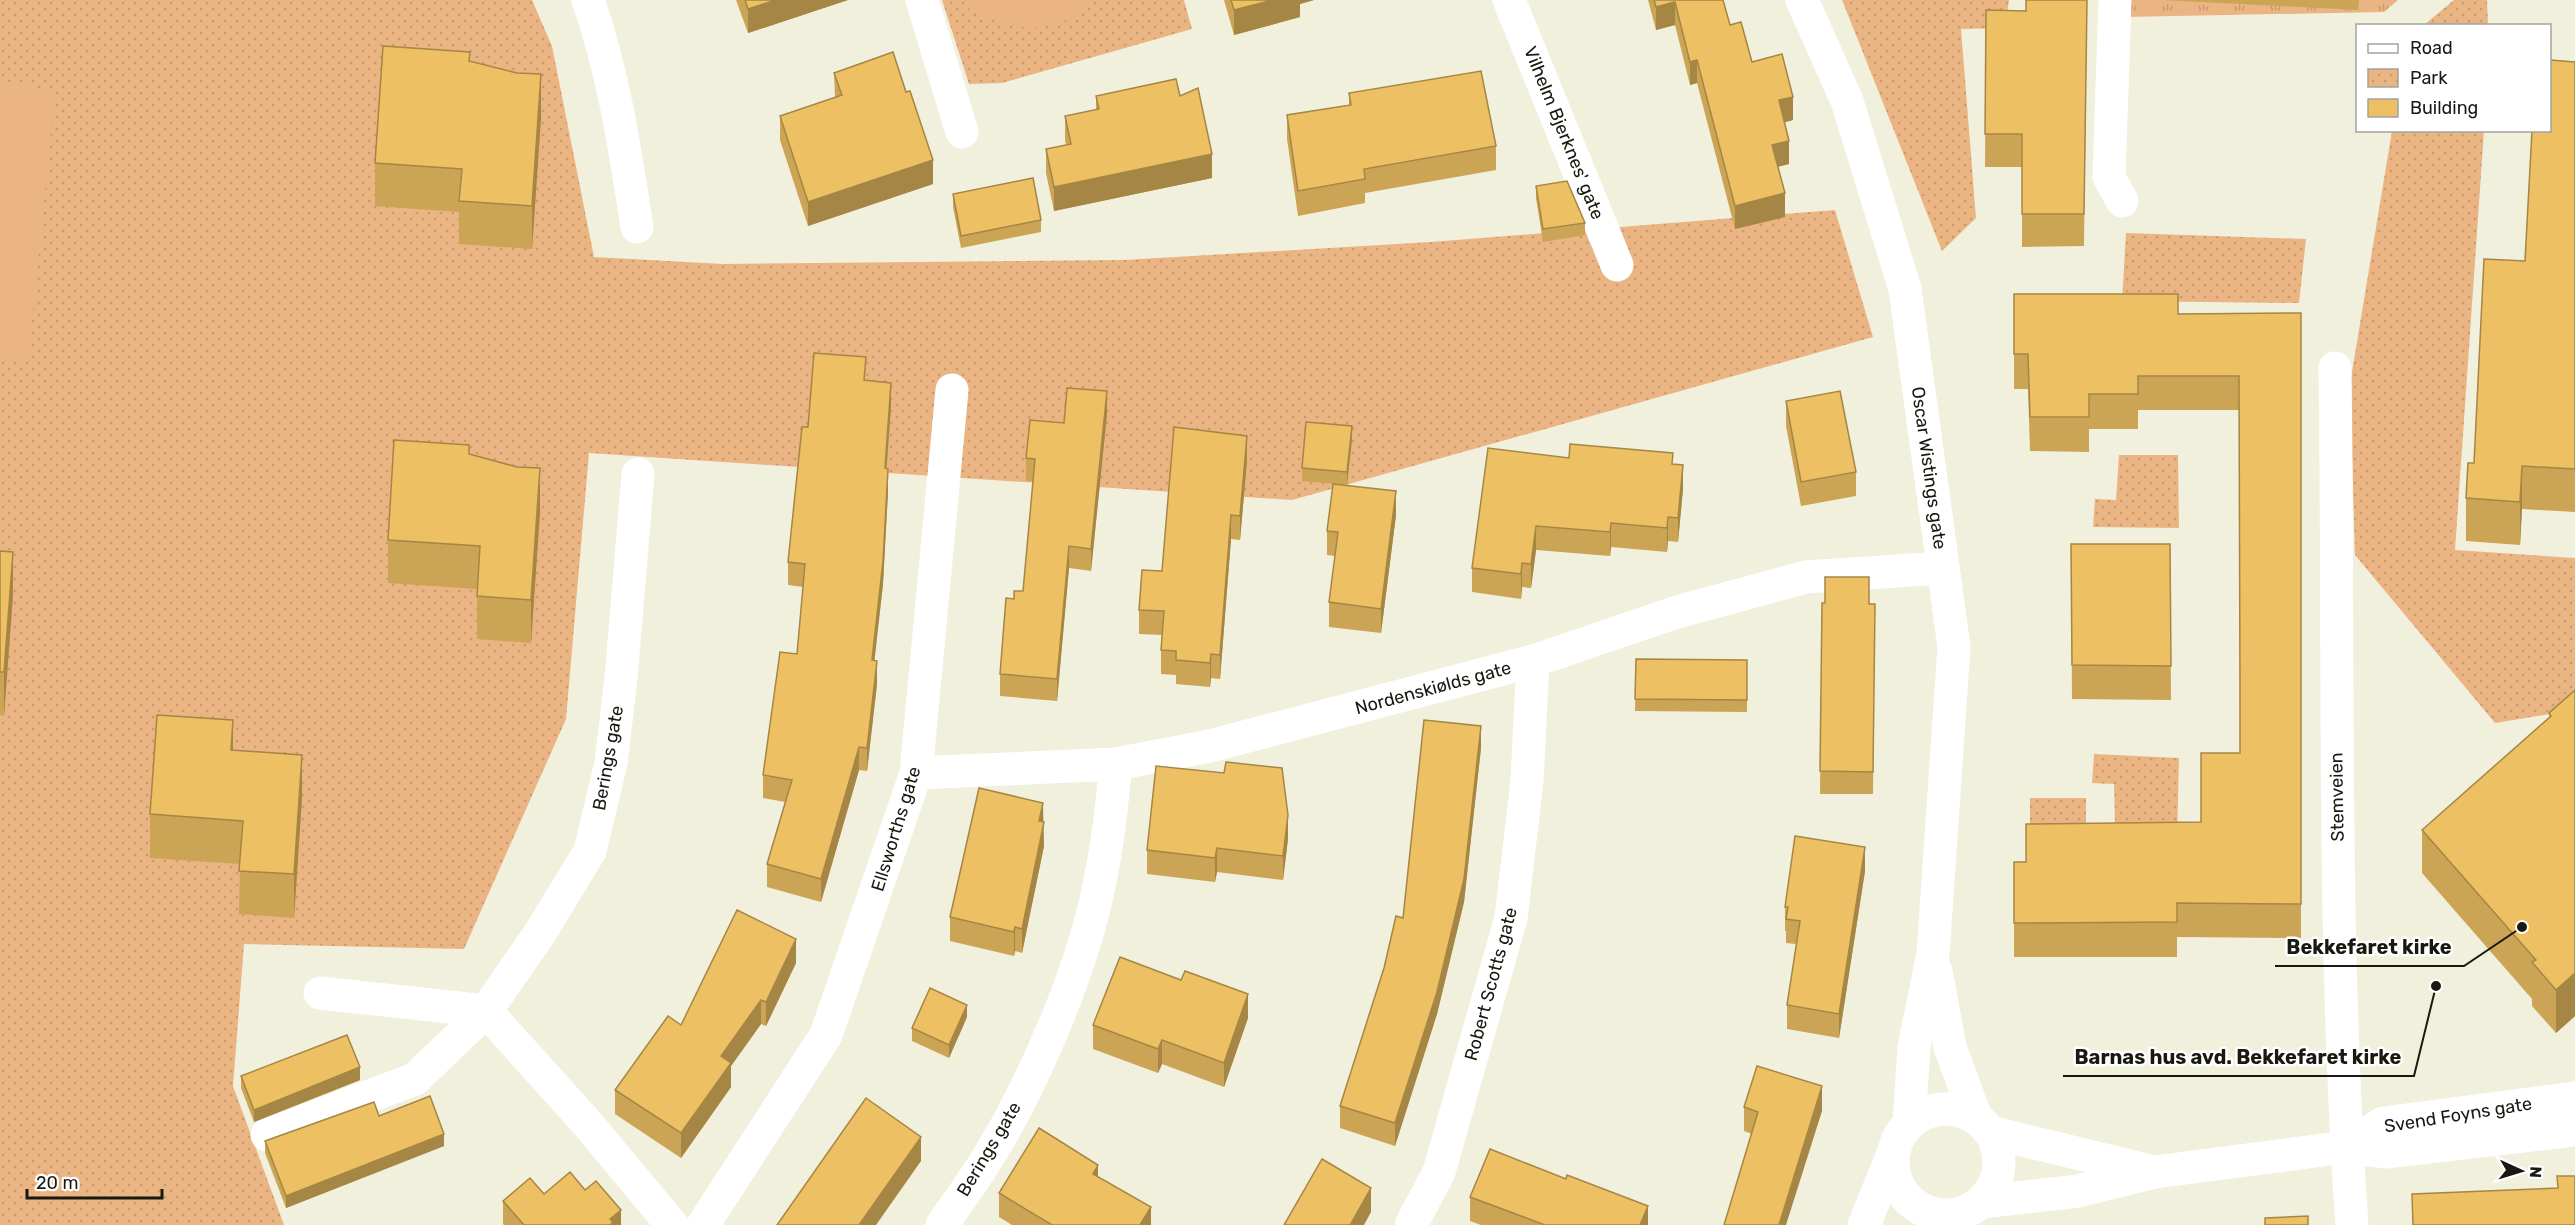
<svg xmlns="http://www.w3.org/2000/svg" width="2575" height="1225" font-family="Rubik,sans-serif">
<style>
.grass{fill:url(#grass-tufts)}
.park{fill:url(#park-dots)}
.pitch{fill:#ebb583}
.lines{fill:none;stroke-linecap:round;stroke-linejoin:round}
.minor{stroke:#fff;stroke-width:33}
.wall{fill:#cba555}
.shaded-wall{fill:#a58645}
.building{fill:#ecc063;stroke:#a58645;stroke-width:1.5}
.labels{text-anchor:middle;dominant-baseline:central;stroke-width:5;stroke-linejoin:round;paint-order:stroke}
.street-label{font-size:18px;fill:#191912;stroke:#fff}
.leader{fill:none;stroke:#191912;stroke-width:2}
.callout-dot{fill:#191912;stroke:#fff;stroke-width:2}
.callout-label{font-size:20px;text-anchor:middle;font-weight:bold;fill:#191912;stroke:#fff;stroke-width:5;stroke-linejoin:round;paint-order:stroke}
</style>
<defs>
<pattern id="grass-tufts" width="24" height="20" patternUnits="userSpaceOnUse" patternTransform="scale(1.5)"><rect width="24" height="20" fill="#ebb583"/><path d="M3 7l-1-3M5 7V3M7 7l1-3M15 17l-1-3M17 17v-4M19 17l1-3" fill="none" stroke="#c99b70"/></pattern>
<pattern id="park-dots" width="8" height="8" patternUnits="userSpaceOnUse" patternTransform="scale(1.5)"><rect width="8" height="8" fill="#ebb583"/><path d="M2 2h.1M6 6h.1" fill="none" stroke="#c99b70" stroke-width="1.8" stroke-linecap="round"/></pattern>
</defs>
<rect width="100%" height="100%" fill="#f1f0dd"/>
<path class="grass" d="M 2126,0 L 2398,0 L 2384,12 L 2125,17 Z"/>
<g class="park">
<path d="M 0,0 L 532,0 L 552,46 L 594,257 L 723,264 L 1124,260 L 1431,242 L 1835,210 L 1873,337 L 1292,500 L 589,453 L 566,719 L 464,949 L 244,944 L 233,1086 L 284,1225 L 0,1225 Z"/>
<path d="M 942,0 L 1184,0 L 1192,29 L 1002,83 L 969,84 Z"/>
<path d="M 1842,0 L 2009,0 L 2005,28 L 1961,29 L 1976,218 L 1942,251 Z"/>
<path d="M 2454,0 L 2487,0 L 2488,25 L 2424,25 Z"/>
<path d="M 2392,131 L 2484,131 L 2455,550 L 2575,558 L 2575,710 L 2495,723 L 2355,555 L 2350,384 Z"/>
<path d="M 2126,233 L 2306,239 L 2299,303 L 2122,301 Z"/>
<path d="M 2119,455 L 2178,455 L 2179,528 L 2093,527 L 2095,499 L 2116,500 Z"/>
<path d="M 2094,754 L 2179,758 L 2177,840 L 2115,824 L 2114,784 L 2092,783 Z"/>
<rect x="2030" y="798" width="56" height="56"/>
</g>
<g class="pitch">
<path d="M 966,0 L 1096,0 C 1055,38 1015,32 969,9 Z"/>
<path d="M 0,81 L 55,91 L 28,361 L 0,360 Z"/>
</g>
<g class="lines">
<g class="minor">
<path d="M 588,0 C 614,74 625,150 637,227"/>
<path d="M 922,0 L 962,132"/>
<path d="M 1509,0 L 1617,265"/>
<path d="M 1802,0 L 1847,101 L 1905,289 L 1954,647 L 1933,954 L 1914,1047 L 1909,1123"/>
<path d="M 2115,0 L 2109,177 L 2122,201"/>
<path d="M 2335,368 C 2339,654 2332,940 2352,1225"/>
<path d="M 638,474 L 621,678 L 611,763 L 590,851 L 540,933 L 486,1011 L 586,1122 L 672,1225"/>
<path d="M 916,773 L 1116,764 L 1210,746 L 1533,661 L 1677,612 L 1806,577 L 1943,568"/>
<path d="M 1936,971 L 1950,1047 L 1976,1118"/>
<path d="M 320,993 L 486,1011"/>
<circle cx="1946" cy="1162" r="53"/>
<path d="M 1990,1132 L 2150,1171"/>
<path d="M 267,1135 L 415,1079 L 486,1011"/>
<path d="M 2346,1147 L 2383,1123 L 2575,1098"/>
<path d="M 1982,1202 L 2078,1191 L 2155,1172 L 2346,1147 L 2385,1152 L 2575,1130"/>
<path d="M 703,1225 L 826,1035 L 916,773 L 952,390"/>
<path d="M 942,1225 C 958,1201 976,1178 990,1154 C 1030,1089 1073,990 1092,916 C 1105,867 1111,815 1116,764"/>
<path d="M 1411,1225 L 1439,1172 L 1511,918 L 1527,781 L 1533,661"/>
<path d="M 1864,1225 L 1892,1156"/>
</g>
</g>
<g class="wall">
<path d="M 736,0 L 848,0 L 748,33 Z"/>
<path d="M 1224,0 L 1314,0 L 1300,4 L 1300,17 L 1234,35 Z"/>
<path d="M 1648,0 L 1723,0 L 1730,25 L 1752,62 L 1793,120 L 1784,122 L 1789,164 L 1778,167 L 1785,217 L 1735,229 L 1697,83 L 1690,85 L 1675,25 L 1656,30 Z"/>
<path d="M 2087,0 L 2084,246 L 2022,247 L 2022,167 L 1985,167 L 1986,10 L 2026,11 Z"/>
<path d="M 2164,0 L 2359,0 L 2358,10 Z"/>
<path d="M 470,61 L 541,118 L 532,249 L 459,244 L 459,212 L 375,206 L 375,163 Z"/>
<path d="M 2575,62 L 2575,512 L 2522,509 L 2520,545 L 2466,541 L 2466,498 L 2474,463 Z"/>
<path d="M 834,73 L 906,92 L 933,184 L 808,226 L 780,140 L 780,116 L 835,98 Z"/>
<path d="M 1349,93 L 1496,146 L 1496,170 L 1365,193 L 1365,203 L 1298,216 L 1287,139 L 1287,115 L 1349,105 Z"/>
<path d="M 1096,96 L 1180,96 L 1212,178 L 1054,211 L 1046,173 L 1046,149 L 1066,145 L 1065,140 L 1065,116 L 1096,110 Z"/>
<path d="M 1536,186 L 1585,223 L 1585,235 L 1543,242 L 1536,198 Z"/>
<path d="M 953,194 L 1041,220 L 1041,232 L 961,248 L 953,207 Z"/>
<path d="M 2014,294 L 2178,314 L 2301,313 L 2301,938 L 2177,937 L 2177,957 L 2014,957 L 2014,862 L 2026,862 L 2201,822 L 2240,753 L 2239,410 L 2138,410 L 2138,429 L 2089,429 L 2089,452 L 2030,451 L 2028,389 L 2014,389 Z"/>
<path d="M 865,381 L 891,406 L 886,469 L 888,492 L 883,584 L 874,660 L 877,684 L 867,771 L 859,770 L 821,902 L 767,887 L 767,864 L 785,802 L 763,798 L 763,775 L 797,654 L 803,587 L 788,585 L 788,562 L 808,427 Z"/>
<path d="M 1786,401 L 1856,472 L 1856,496 L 1801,506 L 1786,426 Z"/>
<path d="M 1107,414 L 1091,571 L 1069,568 L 1057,701 L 1000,696 L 1000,674 L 1014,599 L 1023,591 L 1033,481 L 1026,481 L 1026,458 L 1064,423 Z"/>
<path d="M 1352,439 L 1347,485 L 1302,481 L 1302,468 Z"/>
<path d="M 469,455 L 540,512 L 531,643 L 477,639 L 477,589 L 388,583 L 388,540 Z"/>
<path d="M 1569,458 L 1673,464 L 1683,489 L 1678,542 L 1668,541 L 1667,552 L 1611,547 L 1610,556 L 1536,550 L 1531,588 L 1522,587 L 1521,599 L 1472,592 L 1472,568 Z"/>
<path d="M 1247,460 L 1240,540 L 1231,539 L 1220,679 L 1211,678 L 1210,687 L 1176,684 L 1176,675 L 1161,674 L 1161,650 L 1162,635 L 1139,634 L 1139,610 L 1162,571 Z"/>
<path d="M 1396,515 L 1381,633 L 1329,627 L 1329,602 L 1335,556 L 1327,555 L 1327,531 Z"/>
<path d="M 2071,544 L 2170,544 L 2171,700 L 2072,699 Z"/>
<path d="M 0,551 L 13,595 L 4,716 L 0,715 Z"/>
<path d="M 1822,603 L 1875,604 L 1873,794 L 1820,794 Z"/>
<path d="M 1636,659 L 1747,660 L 1747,712 L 1635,711 Z"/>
<path d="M 2575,690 L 2575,1016 L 2556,1033 L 2532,1006 L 2532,999 L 2422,873 L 2422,830 L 2549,718 L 2549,713 Z"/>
<path d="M 1481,748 L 1464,902 L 1437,1014 L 1395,1146 L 1340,1128 L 1340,1106 L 1403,918 Z"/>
<path d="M 233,750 L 302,798 L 294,918 L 239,914 L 240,864 L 150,858 L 150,814 Z"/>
<path d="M 1043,821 L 1044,846 L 1022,953 L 1015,951 L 1014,956 L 950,941 L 950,917 Z"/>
<path d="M 1288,839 L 1283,880 L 1217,872 L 1215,882 L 1147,874 L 1147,850 Z"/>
<path d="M 1865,871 L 1839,1038 L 1787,1029 L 1787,1005 L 1796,944 L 1786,943 L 1786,931 L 1785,931 L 1785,907 Z"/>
<path d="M 796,963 L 766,1026 L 761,1024 L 731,1066 L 731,1087 L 681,1158 L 615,1114 L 615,1090 L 681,1025 Z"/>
<path d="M 1181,980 L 1248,1018 L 1224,1087 L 1162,1064 L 1158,1073 L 1093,1049 L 1093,1025 Z"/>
<path d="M 967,1017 L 949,1058 L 912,1041 L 912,1028 Z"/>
<path d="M 241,1076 L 360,1080 L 254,1122 L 241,1088 Z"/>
<path d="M 1744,1107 L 1822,1111 L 1752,1134 L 1744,1131 Z"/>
<path d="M 379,1116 L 444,1146 L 286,1208 L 265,1153 L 265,1141 Z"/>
<path d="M 1098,1177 L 1151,1225 L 1012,1225 L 999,1217 L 999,1193 Z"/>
<path d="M 1566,1179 L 1648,1225 L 1481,1225 L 1470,1221 L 1470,1197 Z"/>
<path d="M 585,1190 L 621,1225 L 504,1225 L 503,1224 L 503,1201 L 544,1194 Z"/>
</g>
<g class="shaded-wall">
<path d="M 776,0 L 848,0 L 748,33 L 748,9 Z"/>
<path d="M 1273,0 L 1314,0 L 1300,4 L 1300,17 L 1234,35 L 1234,10 Z"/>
<path d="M 1675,2 L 1675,25 L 1656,30 L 1656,7 Z"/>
<path d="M 1697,60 L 1697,83 L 1690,85 L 1690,62 Z"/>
<path d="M 541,74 L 541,118 L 532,249 L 532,206 Z"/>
<path d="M 1793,97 L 1793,120 L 1779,124 L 1779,100 Z"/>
<path d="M 1789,141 L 1789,164 L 1772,168 L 1772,145 Z"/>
<path d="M 1212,154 L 1212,178 L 1054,211 L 1054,187 Z"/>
<path d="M 933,160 L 933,184 L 808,226 L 808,202 Z"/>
<path d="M 1785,193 L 1785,217 L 1735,229 L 1735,206 Z"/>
<path d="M 891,383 L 891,406 L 885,491 L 885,468 Z"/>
<path d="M 1107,391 L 1107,414 L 1091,571 L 1091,549 Z"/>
<path d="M 1352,426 L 1352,439 L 1347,485 L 1347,472 Z"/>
<path d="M 1247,436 L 1247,460 L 1240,540 L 1240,516 Z"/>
<path d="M 1683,465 L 1683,489 L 1678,542 L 1678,518 Z"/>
<path d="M 2522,466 L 2522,509 L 2520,545 L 2520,502 Z"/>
<path d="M 540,468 L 540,512 L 531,643 L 531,600 Z"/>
<path d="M 888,469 L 888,492 L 883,584 L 872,683 L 872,660 Z"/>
<path d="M 1396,491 L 1396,515 L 1381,633 L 1381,609 Z"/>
<path d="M 1231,515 L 1231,539 L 1220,679 L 1220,655 Z"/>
<path d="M 1668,517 L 1668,541 L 1667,552 L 1667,528 Z"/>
<path d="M 1611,523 L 1611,547 L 1610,556 L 1610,532 Z"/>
<path d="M 1536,526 L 1536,550 L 1531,588 L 1531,564 Z"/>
<path d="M 1069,546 L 1069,568 L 1057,701 L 1057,679 Z"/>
<path d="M 13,552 L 13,595 L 4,716 L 4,672 Z"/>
<path d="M 1522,563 L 1522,587 L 1521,599 L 1521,574 Z"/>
<path d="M 1211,654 L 1211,678 L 1210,687 L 1210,663 Z"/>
<path d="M 877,661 L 877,684 L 867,771 L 867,748 Z"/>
<path d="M 233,720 L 233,763 L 231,750 Z"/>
<path d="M 1481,726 L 1481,748 L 1464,902 L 1437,1014 L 1395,1146 L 1395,1123 Z"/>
<path d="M 859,747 L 859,770 L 821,902 L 821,879 Z"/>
<path d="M 302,755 L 302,798 L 294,918 L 294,874 Z"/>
<path d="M 1043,803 L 1044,846 L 1022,953 L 1022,929 L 1039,821 Z"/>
<path d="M 1288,815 L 1288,839 L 1283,880 L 1283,856 Z"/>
<path d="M 1865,847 L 1865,871 L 1839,1038 L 1839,1014 Z"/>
<path d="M 1217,848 L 1217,872 L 1215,882 L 1215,858 Z"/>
<path d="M 1015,927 L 1015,951 L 1014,956 L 1014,932 Z"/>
<path d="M 796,939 L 796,963 L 766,1026 L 766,1002 Z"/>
<path d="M 2575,973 L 2575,1016 L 2556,1033 L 2556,990 Z"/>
<path d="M 1248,994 L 1248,1018 L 1224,1087 L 1224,1063 Z"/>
<path d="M 761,1000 L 761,1024 L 731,1066 L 731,1087 L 681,1158 L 681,1133 L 721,1056 Z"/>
<path d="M 967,1005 L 967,1017 L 949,1058 L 949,1045 Z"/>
<path d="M 1162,1040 L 1162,1064 L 1158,1073 L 1158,1049 Z"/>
<path d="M 360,1067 L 360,1080 L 254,1122 L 254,1110 Z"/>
<path d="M 1822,1086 L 1822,1111 L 1786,1225 L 1779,1225 Z"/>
<path d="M 444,1134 L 444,1146 L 286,1208 L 286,1196 Z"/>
<path d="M 921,1137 L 921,1161 L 876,1225 L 859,1225 Z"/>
<path d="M 1098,1165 L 1098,1189 L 1093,1174 Z"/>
<path d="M 1371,1188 L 1371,1212 L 1364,1225 L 1350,1225 Z"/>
<path d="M 1648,1206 L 1648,1225 L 1640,1225 Z"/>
<path d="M 1151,1207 L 1151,1225 L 1140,1225 Z"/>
<path d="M 621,1210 L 621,1225 L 610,1225 L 610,1219 Z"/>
</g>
<g class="building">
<path d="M 745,0 L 776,0 L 748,9 Z"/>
<path d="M 1231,0 L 1273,0 L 1234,10 Z"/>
<path d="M 1654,0 L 1723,0 L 1730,25 L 1741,22 L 1752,62 L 1782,54 L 1793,97 L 1779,100 L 1789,141 L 1772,145 L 1785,193 L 1735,206 L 1697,60 L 1690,62 L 1675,2 L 1656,7 Z"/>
<path d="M 2026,0 L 2087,0 L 2084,214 L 2022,214 L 2022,134 L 1985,134 L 1986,10 L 2026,11 Z"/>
<path d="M 383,46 L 470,52 L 469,61 L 517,73 L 541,74 L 532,206 L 459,201 L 462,169 L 375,163 Z"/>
<path d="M 893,52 L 906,92 L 910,91 L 933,160 L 808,202 L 780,116 L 842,95 L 834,73 Z"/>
<path d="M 2550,60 L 2575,62 L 2575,469 L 2522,466 L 2520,502 L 2466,498 L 2468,463 L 2474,463 L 2484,259 L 2525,261 L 2532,130 L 2550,130 Z"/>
<path d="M 1481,71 L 1496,146 L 1364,169 L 1365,179 L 1298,191 L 1287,115 L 1351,105 L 1349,93 Z"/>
<path d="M 1176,79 L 1180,96 L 1198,88 L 1212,154 L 1054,187 L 1046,149 L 1071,144 L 1065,116 L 1099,109 L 1096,96 Z"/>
<path d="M 1033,178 L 1041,220 L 961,236 L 953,194 Z"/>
<path d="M 1567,181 L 1585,223 L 1543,229 L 1536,186 Z"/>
<path d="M 2014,294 L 2178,294 L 2178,314 L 2301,313 L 2301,904 L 2177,903 L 2177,922 L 2014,923 L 2014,862 L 2026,862 L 2026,824 L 2201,822 L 2201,753 L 2240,753 L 2240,686 L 2239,376 L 2138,376 L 2138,394 L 2089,394 L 2089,417 L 2030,417 L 2028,354 L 2014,354 Z"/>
<path d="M 814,353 L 866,357 L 864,380 L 891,383 L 885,468 L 888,469 L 883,561 L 872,660 L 877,661 L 867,748 L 859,747 L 821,879 L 767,864 L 792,780 L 763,775 L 780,652 L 797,654 L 805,564 L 788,562 L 802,427 L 808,427 Z"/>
<path d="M 1067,388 L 1107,391 L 1091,549 L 1069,546 L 1057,679 L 1000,674 L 1006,598 L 1014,599 L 1014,591 L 1023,591 L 1035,459 L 1026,458 L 1030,420 L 1064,423 Z"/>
<path d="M 1840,391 L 1856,472 L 1801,482 L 1786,401 Z"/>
<path d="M 1306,422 L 1352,426 L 1347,472 L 1302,468 Z"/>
<path d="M 1174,427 L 1247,436 L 1240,516 L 1231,515 L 1220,655 L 1211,654 L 1210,663 L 1176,660 L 1176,651 L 1161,650 L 1164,611 L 1139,610 L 1142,570 L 1162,571 Z"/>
<path d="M 394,440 L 469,445 L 469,454 L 517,467 L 540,468 L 531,600 L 477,596 L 480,546 L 388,540 Z"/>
<path d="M 1570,444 L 1673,453 L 1672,464 L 1683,465 L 1678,518 L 1668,517 L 1667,528 L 1611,523 L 1610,532 L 1536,526 L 1531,564 L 1522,563 L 1521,574 L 1472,568 L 1488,448 L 1569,458 Z"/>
<path d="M 1333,484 L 1396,491 L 1381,609 L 1329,602 L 1338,532 L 1327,531 Z"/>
<path d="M 2071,544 L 2170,544 L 2171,666 L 2072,665 Z"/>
<path d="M 0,551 L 13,552 L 4,672 L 0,672 Z"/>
<path d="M 1825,577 L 1869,577 L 1869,604 L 1875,604 L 1873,772 L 1820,771 L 1822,603 L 1825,603 Z"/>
<path d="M 1636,659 L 1747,660 L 1747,700 L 1635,699 Z"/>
<path d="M 2575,690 L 2575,973 L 2556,990 L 2532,962 L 2536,960 L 2422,830 L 2551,716 L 2549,713 Z"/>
<path d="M 157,715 L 233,720 L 231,750 L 302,755 L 294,874 L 239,871 L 243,821 L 150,814 Z"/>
<path d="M 1424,720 L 1481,726 L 1464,879 L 1437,992 L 1395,1123 L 1340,1106 L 1384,968 L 1396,916 L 1403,918 Z"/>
<path d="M 1226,762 L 1282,768 L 1288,815 L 1283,856 L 1217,848 L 1215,858 L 1147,850 L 1156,766 L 1224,773 Z"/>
<path d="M 979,788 L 1043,803 L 1039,821 L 1044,822 L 1022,929 L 1015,927 L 1014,932 L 950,917 Z"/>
<path d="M 1795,836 L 1865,847 L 1839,1014 L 1787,1005 L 1800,921 L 1786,919 L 1788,907 L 1785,907 Z"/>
<path d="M 737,910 L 796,939 L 766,1002 L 761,1000 L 721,1056 L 731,1063 L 681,1133 L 615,1090 L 668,1016 L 681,1025 Z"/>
<path d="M 1120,957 L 1181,980 L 1185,971 L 1248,994 L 1224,1063 L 1162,1040 L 1158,1049 L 1093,1025 Z"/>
<path d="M 930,988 L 967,1005 L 949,1045 L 912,1028 Z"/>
<path d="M 347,1035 L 360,1067 L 254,1110 L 241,1076 Z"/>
<path d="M 1757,1066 L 1822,1086 L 1779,1225 L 1724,1225 L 1758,1112 L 1744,1107 Z"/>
<path d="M 430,1096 L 444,1134 L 286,1196 L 265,1141 L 374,1102 L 379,1116 Z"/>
<path d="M 866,1098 L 921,1137 L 859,1225 L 777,1225 Z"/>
<path d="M 1039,1128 L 1098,1165 L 1093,1174 L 1151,1207 L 1140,1225 L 1052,1225 L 999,1193 Z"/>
<path d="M 1490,1149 L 1566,1179 L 1567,1175 L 1648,1206 L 1640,1225 L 1545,1225 L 1470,1197 Z"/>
<path d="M 1322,1159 L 1371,1188 L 1350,1225 L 1284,1225 Z"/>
<path d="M 570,1172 L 585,1190 L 596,1181 L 621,1210 L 610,1219 L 613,1222 L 610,1225 L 524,1225 L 503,1201 L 530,1178 L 544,1194 Z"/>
<path d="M 2557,1176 L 2575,1176 L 2575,1225 L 2413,1225 L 2412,1194 L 2558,1188 Z"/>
<path d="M 2308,1216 L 2308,1225 L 2265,1225 L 2265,1218 Z"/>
</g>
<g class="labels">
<g class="street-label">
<text transform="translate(1564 133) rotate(68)">Vilhelm Bjerknes' gate</text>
<text transform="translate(1929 468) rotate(82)">Oscar Wistings gate</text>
<text transform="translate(1433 688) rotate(-15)">Nordenskiølds gate</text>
<text transform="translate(608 758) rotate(-80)">Berings gate</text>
<text transform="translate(2337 797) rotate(-91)">Stemveien</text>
<text transform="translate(896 829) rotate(-73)">Ellsworths gate</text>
<text transform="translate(1491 984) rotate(-75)">Robert Scotts gate</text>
<text transform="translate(2458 1115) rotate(-9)">Svend Foyns gate</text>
<text transform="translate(989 1149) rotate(-59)">Berings gate</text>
</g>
</g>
<path class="leader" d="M2522 927L2464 966H2275M2436 986L2414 1076H2063"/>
<g class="callout-dot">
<circle cx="2522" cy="927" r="6"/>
<circle cx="2436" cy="986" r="6"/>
</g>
<g class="callout-label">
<text x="2369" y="954">Bekkefaret kirke</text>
<text x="2238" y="1064">Barnas hus avd. Bekkefaret kirke</text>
</g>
<rect x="2356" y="24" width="195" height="108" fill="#ffffff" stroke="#a3a3a0" stroke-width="1.5"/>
<rect x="2368" y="44" width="30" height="9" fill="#ffffff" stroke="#a3a3a0" stroke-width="1.5"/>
<text x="2410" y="54" font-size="18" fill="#191912">Road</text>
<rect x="2368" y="69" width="30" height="18" fill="url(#park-dots)" stroke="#a3a3a0" stroke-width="1.5"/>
<text x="2410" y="84" font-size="18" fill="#191912">Park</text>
<rect x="2368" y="99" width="30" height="18" fill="#ecc063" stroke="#a3a3a0" stroke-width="1.5"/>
<text x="2410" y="114" font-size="18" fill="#191912">Building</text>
<g transform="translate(2521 1171) rotate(94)" stroke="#ffffff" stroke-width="4.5" paint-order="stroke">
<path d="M0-4.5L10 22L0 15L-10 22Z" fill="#191912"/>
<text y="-9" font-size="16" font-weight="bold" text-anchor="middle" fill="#191912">N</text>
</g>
<path d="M27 1189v9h135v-9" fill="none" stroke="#191912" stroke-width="3"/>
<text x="36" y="1189" font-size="18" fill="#191912" stroke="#ffffff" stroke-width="4.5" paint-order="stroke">20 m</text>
</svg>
